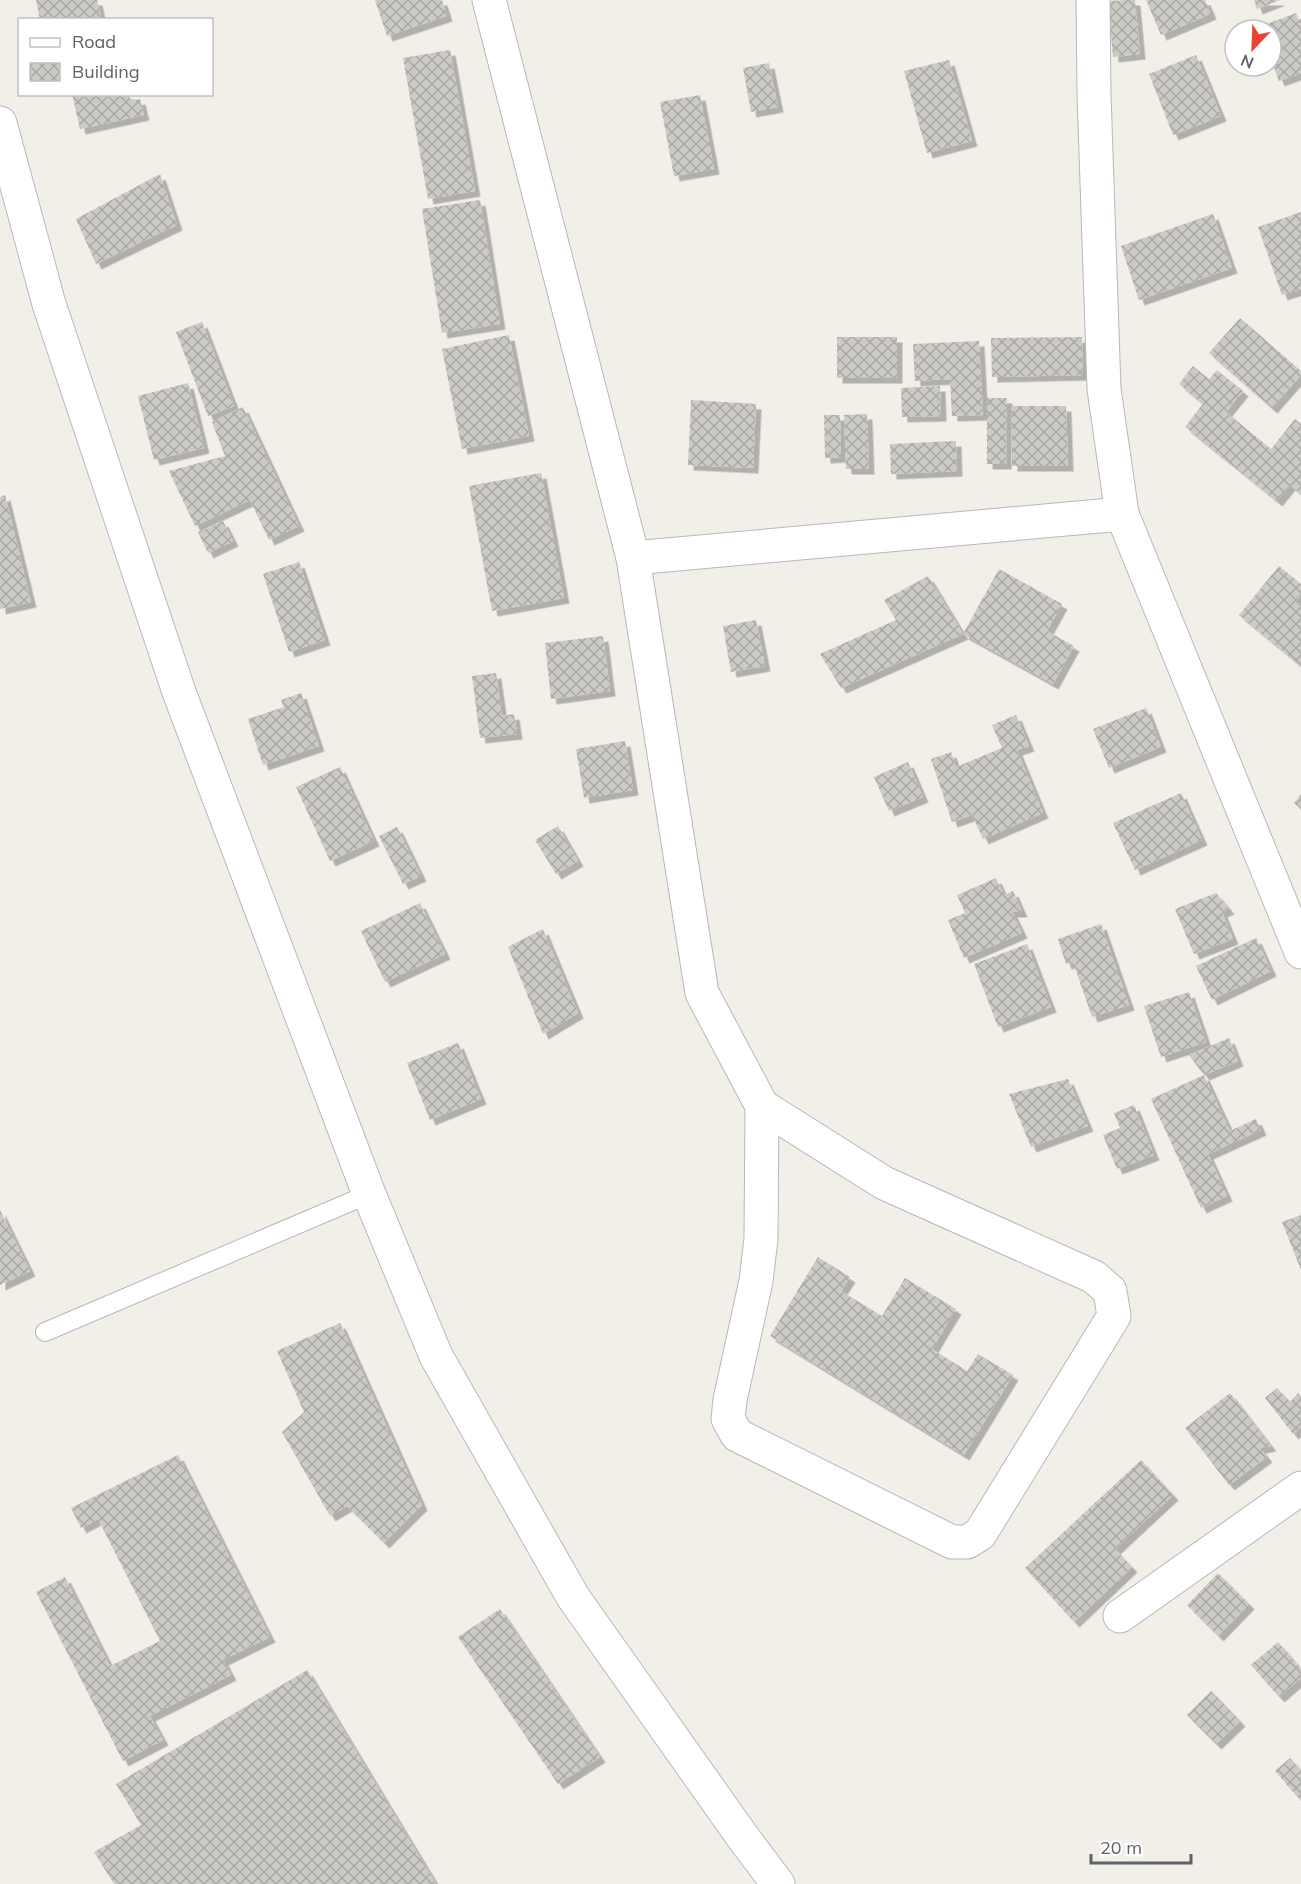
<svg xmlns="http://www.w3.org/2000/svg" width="1301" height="1884" font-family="Mulish,sans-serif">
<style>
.building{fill:url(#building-cross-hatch);filter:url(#shadow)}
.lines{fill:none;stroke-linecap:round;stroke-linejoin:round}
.lane-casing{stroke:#b5b8bc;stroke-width:20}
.street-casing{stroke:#b5b8bc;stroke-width:35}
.secondary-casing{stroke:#b6babf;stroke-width:35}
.lane{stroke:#fff;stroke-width:18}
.street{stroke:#fff;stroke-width:33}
.secondary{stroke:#fff;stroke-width:33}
</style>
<defs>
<pattern id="building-cross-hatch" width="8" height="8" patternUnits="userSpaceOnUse" patternTransform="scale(1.5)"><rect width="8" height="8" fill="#cccac5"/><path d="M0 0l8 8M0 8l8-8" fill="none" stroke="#a9a8a4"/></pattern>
<filter id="shadow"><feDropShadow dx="5.5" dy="5.5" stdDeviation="0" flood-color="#0004"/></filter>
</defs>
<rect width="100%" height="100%" fill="#f1efe8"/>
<g class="building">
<path d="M 36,0 L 97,0 L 101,17 L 91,20 L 40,20 Z"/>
<path d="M 375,0 L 442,0 L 447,16 L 387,36 Z"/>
<path d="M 1127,0 L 1135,0 L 1140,54 L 1113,57 L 1108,1 Z"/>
<path d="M 1146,0 L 1205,0 L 1211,14 L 1161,35 Z"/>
<path d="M 1254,0 L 1280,0 L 1257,9 Z"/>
<path d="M 1296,13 L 1301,26 L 1301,73 L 1279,81 L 1271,60 L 1271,30 L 1260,30 L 1259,27 Z"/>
<path d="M 450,50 L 475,191 L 428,199 L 403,58 Z"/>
<path d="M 1196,55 L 1221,116 L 1173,135 L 1149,74 Z"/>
<path d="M 949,60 L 972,141 L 927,153 L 904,71 Z"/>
<path d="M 769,63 L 778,107 L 751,112 L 743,68 Z"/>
<path d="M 72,94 L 129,94 L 131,101 L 140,99 L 144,115 L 80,129 Z"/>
<path d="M 700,95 L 714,169 L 674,176 L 660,102 Z"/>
<path d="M 160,174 L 177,225 L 96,264 L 76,219 Z"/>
<path d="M 480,200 L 500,324 L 442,333 L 422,209 Z"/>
<path d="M 1301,212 L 1301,289 L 1282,295 L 1258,227 Z"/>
<path d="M 1213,214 L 1232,268 L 1139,300 L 1121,246 Z"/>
<path d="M 1240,318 L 1301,371 L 1301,375 L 1272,408 L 1209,353 Z"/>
<path d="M 202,322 L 234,406 L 208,416 L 176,332 Z"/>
<path d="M 509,335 L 529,436 L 462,449 L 442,349 Z"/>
<rect x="837" y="337" width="60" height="41"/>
<path d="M 1082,337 L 1083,375 L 992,377 L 991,338 Z"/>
<path d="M 979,341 L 983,415 L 952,416 L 950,379 L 915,381 L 913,344 Z"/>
<path d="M 1193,366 L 1209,379 L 1217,370 L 1243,391 L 1226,412 L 1271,449 L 1295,419 L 1301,424 L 1301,494 L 1290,485 L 1277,501 L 1185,427 L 1203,404 L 1179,384 Z"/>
<path d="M 188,383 L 204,448 L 154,460 L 138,396 Z"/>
<path d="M 940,386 L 941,416 L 902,417 L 901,388 Z"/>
<path d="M 987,398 L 1007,398 L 1006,464 L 987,464 Z"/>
<path d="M 691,400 L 756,404 L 753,468 L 688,465 Z"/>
<path d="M 1011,406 L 1066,406 L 1068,466 L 1012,466 Z"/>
<path d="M 243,407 L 299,526 L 269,540 L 250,500 L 195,526 L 169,471 L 225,456 L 212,422 Z"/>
<path d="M 867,414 L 869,469 L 846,469 L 844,415 Z"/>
<path d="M 824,415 L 840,415 L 841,457 L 825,458 Z"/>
<path d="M 956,441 L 957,471 L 891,474 L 890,444 Z"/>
<path d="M 541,473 L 564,598 L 492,611 L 469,486 Z"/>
<path d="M 5,495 L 31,602 L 0,609 L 0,497 Z"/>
<path d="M 223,521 L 233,541 L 208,553 L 198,532 Z"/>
<path d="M 299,562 L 325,640 L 289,652 L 263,574 Z"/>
<path d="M 1279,566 L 1301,584 L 1301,595 L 1295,602 L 1301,607 L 1301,666 L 1239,615 Z"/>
<path d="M 999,569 L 1062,604 L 1047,631 L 1074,646 L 1053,684 L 963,634 Z"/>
<path d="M 928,576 L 963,634 L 841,688 L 820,654 L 896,620 L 884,600 Z"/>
<path d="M 756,620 L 765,666 L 731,672 L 723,626 Z"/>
<path d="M 603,636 L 610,691 L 551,699 L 545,643 Z"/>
<path d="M 496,673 L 502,716 L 514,714 L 517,734 L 480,738 L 472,676 Z"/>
<path d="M 301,693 L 319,746 L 263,765 L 248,719 L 284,707 L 281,700 Z"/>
<path d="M 1146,708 L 1161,747 L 1109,768 L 1093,729 Z"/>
<path d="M 1016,715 L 1029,746 L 1017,750 L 1043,813 L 983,839 L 972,815 L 952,822 L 931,759 L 951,752 L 956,767 L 1002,748 L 992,725 Z"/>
<path d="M 625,741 L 633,790 L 584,798 L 576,749 Z"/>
<path d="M 908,762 L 923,797 L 889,811 L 874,777 Z"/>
<path d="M 340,767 L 374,841 L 330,861 L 296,787 Z"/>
<path d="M 1181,793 L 1202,840 L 1135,870 L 1113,823 Z"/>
<path d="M 1301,794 L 1301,809 L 1294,803 Z"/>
<path d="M 558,826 L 578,861 L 556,874 L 535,840 Z"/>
<path d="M 397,827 L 421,876 L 403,884 L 379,836 Z"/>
<path d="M 996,878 L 1004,895 L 1013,891 L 1022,912 L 1012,912 L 1022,933 L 964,958 L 948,920 L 965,913 L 957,895 Z"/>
<path d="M 1216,893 L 1229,909 L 1222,912 L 1233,939 L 1194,954 L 1175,909 Z"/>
<path d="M 420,903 L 445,954 L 385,982 L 361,931 Z"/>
<path d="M 1101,924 L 1129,1005 L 1092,1017 L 1073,962 L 1066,964 L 1058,939 Z"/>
<path d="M 543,929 L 578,1013 L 543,1034 L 508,947 Z"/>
<path d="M 1256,938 L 1271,971 L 1212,1000 L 1196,966 Z"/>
<path d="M 1027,944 L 1051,1007 L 998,1027 L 974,964 Z"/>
<path d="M 1189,992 L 1206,1042 L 1161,1057 L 1144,1006 Z"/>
<path d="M 1229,1038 L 1238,1061 L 1204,1075 L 1189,1055 Z"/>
<path d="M 458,1043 L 481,1099 L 430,1120 L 407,1063 Z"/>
<path d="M 1204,1075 L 1230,1131 L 1256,1119 L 1261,1130 L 1208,1154 L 1227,1196 L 1201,1208 L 1151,1099 Z"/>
<path d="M 1068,1079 L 1088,1126 L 1031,1147 L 1009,1094 Z"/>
<path d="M 1134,1105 L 1154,1155 L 1117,1169 L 1103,1135 L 1120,1128 L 1114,1113 Z"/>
<path d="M 0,1210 L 30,1271 L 0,1285 Z"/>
<path d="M 1301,1215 L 1301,1270 L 1282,1222 Z"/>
<path d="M 818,1257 L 850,1277 L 841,1291 L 882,1316 L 905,1278 L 956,1309 L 932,1349 L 967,1371 L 978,1354 L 1013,1375 L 964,1455 L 770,1336 Z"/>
<path d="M 340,1323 L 422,1505 L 384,1543 L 347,1506 L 330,1516 L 282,1432 L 304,1412 L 277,1351 Z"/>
<path d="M 1277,1388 L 1290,1402 L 1298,1393 L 1301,1397 L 1301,1427 L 1293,1434 L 1265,1398 Z"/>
<path d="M 1230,1393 L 1271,1446 L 1260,1448 L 1267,1457 L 1229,1485 L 1185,1428 Z"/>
<path d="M 178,1455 L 270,1637 L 223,1660 L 231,1675 L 150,1716 L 163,1740 L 123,1761 L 36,1592 L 65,1577 L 110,1666 L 160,1641 L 98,1519 L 81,1528 L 71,1508 Z"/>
<path d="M 1141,1460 L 1173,1495 L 1115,1549 L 1132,1567 L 1074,1622 L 1025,1568 Z"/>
<path d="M 1218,1573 L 1249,1604 L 1218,1636 L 1187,1605 Z"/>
<path d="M 500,1609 L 600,1757 L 558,1784 L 458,1637 Z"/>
<path d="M 1278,1642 L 1301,1669 L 1301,1678 L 1279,1697 L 1251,1665 Z"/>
<path d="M 307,1670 L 436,1884 L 114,1884 L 94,1852 L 141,1825 L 116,1784 Z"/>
<path d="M 1211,1691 L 1240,1721 L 1216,1744 L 1187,1715 Z"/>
<path d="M 1290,1758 L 1301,1771 L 1301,1801 L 1275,1771 Z"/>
</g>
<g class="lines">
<defs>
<path id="lane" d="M 45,1332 L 369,1194"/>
<g id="street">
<path d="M 489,0 L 633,558 L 702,993 L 762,1106 L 761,1239 L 756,1281 L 730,1400 L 728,1419 L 737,1435 L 952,1542 L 967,1542 L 980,1534 L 1114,1316 L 1110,1291 L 1094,1277 L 884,1183 L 762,1106"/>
<path d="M 1093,0 L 1094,94 L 1104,389 L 1122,514 L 1301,952"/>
<path d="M 633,558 L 1122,514"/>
<path d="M 1120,1616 L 1301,1488"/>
</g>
<path id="secondary" d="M 0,123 L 49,304 L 179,692 L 369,1194 L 436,1356 L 573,1597 L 742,1836 L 778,1884"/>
</defs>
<use href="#lane" class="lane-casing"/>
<use href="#street" class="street-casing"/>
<use href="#secondary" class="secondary-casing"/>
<use href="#lane" class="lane"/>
<use href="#street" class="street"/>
<use href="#secondary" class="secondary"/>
</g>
<rect x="18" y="18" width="195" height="78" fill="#ffffff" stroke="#bfc1c3" stroke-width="1.5"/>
<rect x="30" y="38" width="30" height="9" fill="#ffffff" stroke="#bfc1c3" stroke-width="1.5"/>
<text x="72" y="48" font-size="18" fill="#5f6368">Road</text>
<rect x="30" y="63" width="30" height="18" fill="url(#building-cross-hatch)" stroke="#bfc1c3" stroke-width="1.5"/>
<text x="72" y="78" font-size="18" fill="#5f6368">Building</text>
<g transform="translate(1253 48) rotate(203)"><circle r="28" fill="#ffffff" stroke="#bfc1c3" stroke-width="1.5"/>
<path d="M0-4.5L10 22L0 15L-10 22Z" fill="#ea4335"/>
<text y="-9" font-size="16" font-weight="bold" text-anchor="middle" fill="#5f6368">N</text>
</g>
<path d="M1091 1854v9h100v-9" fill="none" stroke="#5f6368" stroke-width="3"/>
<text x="1100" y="1854" font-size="18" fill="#5f6368" stroke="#ffffff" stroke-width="4.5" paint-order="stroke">20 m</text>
</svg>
